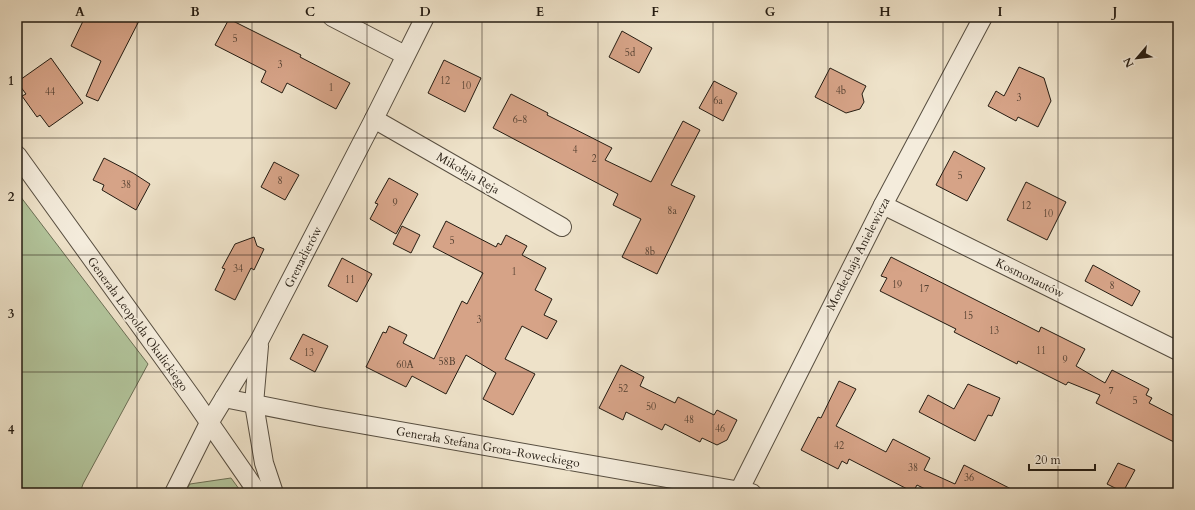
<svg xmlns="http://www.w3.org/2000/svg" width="1195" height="510" font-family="Cardo,serif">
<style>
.green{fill:#b2c49b;stroke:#6c7056}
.building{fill:#d6a387;stroke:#251c12}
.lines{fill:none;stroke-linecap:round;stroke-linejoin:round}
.minor-casing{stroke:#574e40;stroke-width:20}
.minor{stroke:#f4ecdc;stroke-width:18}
.grid{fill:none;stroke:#251c12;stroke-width:1;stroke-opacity:0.55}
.labels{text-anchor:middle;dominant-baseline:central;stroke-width:3;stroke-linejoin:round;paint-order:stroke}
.number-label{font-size:10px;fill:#513e2f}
.street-label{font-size:12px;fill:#251c12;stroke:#f4ecdc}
.neatline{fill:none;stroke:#251c12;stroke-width:1.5}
.grid-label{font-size:13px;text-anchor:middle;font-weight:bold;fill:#251c12}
</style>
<rect width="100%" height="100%" fill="#eee2c9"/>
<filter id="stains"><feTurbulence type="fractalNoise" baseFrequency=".005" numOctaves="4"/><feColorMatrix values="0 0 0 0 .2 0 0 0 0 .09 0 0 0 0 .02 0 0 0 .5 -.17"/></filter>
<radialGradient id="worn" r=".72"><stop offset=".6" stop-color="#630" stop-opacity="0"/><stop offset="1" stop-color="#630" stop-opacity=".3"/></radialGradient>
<g class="green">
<path d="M 17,192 L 148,364 L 83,484 L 80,493 L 17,493 Z"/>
<path d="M 231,478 L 242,493 L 184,493 L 190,484 Z"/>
</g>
<g class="building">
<path d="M 85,17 L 141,17 L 98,101 L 86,96 L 101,61 L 71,46 Z"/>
<path d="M 229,19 L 301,55 L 300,57 L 350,83 L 336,109 L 287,83 L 282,93 L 261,82 L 266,71 L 215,45 Z"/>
<path d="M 622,31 L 652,48 L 639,73 L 609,57 Z"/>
<path d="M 51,58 L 83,103 L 49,127 L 40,115 L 37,117 L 22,96 L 26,94 L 17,82 Z"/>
<path d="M 444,60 L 481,78 L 465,112 L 428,93 Z"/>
<path d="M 1019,67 L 1044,78 L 1051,101 L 1038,127 L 1018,117 L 1016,121 L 988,106 L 996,91 L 1004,96 Z"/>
<path d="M 830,68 L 866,86 L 862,94 L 864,102 L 860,109 L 846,113 L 815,97 Z"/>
<path d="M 714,81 L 737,93 L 723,121 L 699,108 Z"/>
<path d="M 511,94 L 548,113 L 547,115 L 612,148 L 605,160 L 651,182 L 683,121 L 700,130 L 671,185 L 695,196 L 657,274 L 622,257 L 641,219 L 613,205 L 618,194 L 493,128 Z"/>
<path d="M 954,151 L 985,168 L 967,201 L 936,185 Z"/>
<path d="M 104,158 L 133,173 L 150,184 L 136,210 L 102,190 L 104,185 L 93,180 Z"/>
<path d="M 274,162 L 299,175 L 285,200 L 261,187 Z"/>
<path d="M 389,178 L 418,194 L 396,234 L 370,219 L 378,204 L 375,203 Z"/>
<path d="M 1026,182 L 1066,202 L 1047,240 L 1007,220 Z"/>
<path d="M 446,221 L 496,247 L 498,243 L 501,245 L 506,235 L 527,246 L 522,255 L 546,268 L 535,290 L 552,299 L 544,315 L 557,321 L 547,339 L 522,326 L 505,359 L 535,374 L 513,415 L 483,399 L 496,373 L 466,355 L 446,394 L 412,376 L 406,387 L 366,367 L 383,332 L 386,333 L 389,326 L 407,335 L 403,343 L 434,359 L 462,301 L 467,304 L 483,273 L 433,247 Z"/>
<path d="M 402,226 L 420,235 L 411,253 L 393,244 Z"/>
<path d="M 254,237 L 257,246 L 264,249 L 254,270 L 251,268 L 235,300 L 215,290 L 225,269 L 222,268 L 235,244 Z"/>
<path d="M 891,257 L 1039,332 L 1041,327 L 1085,349 L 1076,366 L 1105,383 L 1112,370 L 1149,389 L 1146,395 L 1152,398 L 1149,403 L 1178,418 L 1178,444 L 1096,403 L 1100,395 L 1068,382 L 1066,385 L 1018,361 L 1017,364 L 954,332 L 956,329 L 880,291 L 887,278 L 881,276 Z"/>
<path d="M 342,258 L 372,274 L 357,302 L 328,286 Z"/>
<path d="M 1093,265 L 1140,291 L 1132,306 L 1085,281 Z"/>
<path d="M 303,334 L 328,346 L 315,372 L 290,359 Z"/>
<path d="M 621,365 L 644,377 L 640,386 L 675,403 L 678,397 L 714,415 L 717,410 L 737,420 L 727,440 L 717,445 L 702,438 L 700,442 L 665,424 L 662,430 L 626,412 L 623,420 L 599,408 Z"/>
<path d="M 839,381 L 856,389 L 836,426 L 886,452 L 893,439 L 930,458 L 924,470 L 955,484 L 964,465 L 1019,493 L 933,493 L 917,485 L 913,492 L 849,459 L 847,464 L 842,461 L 838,469 L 801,450 L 818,417 L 821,418 Z"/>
<path d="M 968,384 L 1000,398 L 992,416 L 988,415 L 975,441 L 919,412 L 928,395 L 954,409 Z"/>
<path d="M 1118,463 L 1135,470 L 1123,492 L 1107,484 Z"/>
</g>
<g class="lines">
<defs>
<g id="minor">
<path d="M 332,17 L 405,55"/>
<path d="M 374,119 L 562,227"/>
<path d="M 17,155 L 193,399 L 258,493"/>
<path d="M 883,205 L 1178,351"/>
<path d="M 259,346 L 254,404 L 264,463 L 274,493"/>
<path d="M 224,398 L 320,417 L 752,493"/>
<path d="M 174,493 L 209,423 L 259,341 L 374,119 L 425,17"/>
<path d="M 738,493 L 883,205 L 983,17"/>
</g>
</defs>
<use href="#minor" class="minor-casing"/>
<use href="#minor" class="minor"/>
</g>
<path class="grid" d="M 137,17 L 137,493M 252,17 L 252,493M 367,17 L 367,493M 482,17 L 482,493M 598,17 L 598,493M 713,17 L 713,493M 828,17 L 828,493M 943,17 L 943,493M 1058,17 L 1058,493M 17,138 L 1178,138M 17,255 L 1178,255M 17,372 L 1178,372"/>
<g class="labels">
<g class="number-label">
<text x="235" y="39">5</text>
<text x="630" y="53">5d</text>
<text x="280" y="65">3</text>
<text x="445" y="81">12</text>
<text x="466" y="86">10</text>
<text x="331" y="88">1</text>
<text x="841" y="91">4b</text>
<text x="50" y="92">44</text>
<text x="1019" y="98">3</text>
<text x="718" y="101">6a</text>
<text x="520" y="120">6-8</text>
<text x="575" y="150">4</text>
<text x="594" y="159">2</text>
<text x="960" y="176">5</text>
<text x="280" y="181">8</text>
<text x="126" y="185">38</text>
<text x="395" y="203">9</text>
<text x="1026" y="206">12</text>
<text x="672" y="211">8a</text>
<text x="1048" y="214">10</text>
<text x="452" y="241">5</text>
<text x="650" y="252">8b</text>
<text x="238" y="269">34</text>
<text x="514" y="272">1</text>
<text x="350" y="280">11</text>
<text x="897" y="285">19</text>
<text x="1112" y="286">8</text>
<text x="924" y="289">17</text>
<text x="968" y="316">15</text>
<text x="479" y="320">3</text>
<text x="994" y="331">13</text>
<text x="1041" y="351">11</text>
<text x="309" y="353">13</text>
<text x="1065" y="360">9</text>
<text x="447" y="362">58B</text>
<text x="405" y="365">60A</text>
<text x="623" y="389">52</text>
<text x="1111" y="391">7</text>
<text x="1135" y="401">5</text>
<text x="651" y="407">50</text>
<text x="689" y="420">48</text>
<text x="720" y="429">46</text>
<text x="839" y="446">42</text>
<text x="913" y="468">38</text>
<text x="969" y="478">36</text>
</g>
<g class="street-label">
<text transform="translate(468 173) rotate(30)">Mikołaja Reja</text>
<text transform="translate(858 254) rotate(-63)">Mordechaja Anielewicza</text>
<text transform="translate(303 257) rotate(-63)">Grenadierów</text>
<text transform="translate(1030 278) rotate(26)">Kosmonautów</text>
<text transform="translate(138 324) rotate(54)">Generała Leopolda Okulickiego</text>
<text transform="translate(488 447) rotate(10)">Generała Stefana Grota-Roweckiego</text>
</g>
</g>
<rect width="1195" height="510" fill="none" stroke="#eee2c9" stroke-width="44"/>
<g transform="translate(1137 58) rotate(242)" stroke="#f4ecdc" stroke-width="3" paint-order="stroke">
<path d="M0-3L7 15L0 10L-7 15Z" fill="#251c12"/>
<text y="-6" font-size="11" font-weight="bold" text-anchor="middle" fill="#251c12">N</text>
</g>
<path d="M1029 464v6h66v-6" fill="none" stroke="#251c12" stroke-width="2"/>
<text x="1035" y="464" font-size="12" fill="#251c12" stroke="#f4ecdc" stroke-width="3" paint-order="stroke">20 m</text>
<rect x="22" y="22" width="1151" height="466" class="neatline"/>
<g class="grid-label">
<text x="80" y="16">A</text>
<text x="195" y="16">B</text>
<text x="310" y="16">C</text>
<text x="425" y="16">D</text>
<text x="540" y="16">E</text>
<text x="655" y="16">F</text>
<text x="770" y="16">G</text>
<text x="885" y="16">H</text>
<text x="1000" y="16">I</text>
<text x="1115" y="16">J</text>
<text x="11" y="85">1</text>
<text x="11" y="201">2</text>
<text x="11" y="318">3</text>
<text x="11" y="434">4</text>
</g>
<rect width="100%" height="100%" filter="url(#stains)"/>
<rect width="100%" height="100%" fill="url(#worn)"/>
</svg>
